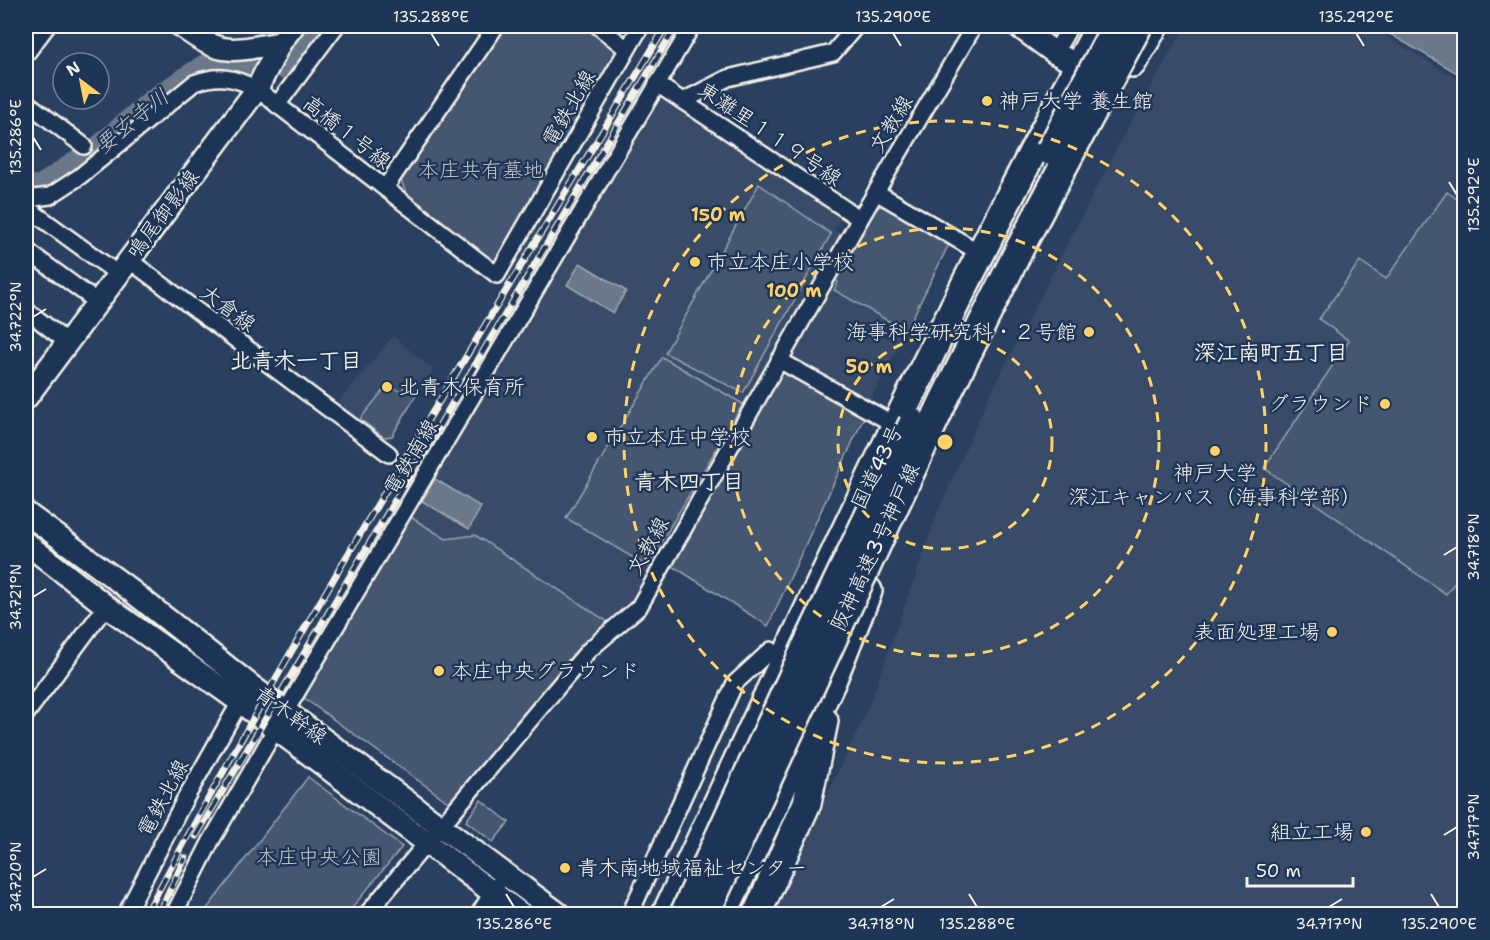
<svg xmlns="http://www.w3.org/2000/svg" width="1490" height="940" font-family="'Shantell Sans','Klee One',sans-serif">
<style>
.built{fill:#374c69}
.green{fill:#445771;stroke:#9ca4ac;stroke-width:1.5}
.water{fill:#6a788a;stroke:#a1a8b0;stroke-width:1.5}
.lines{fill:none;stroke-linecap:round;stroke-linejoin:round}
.river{stroke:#6a788a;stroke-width:26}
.street-casing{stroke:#f4f1e8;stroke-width:20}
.secondary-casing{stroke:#f4f1e8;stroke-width:26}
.highway-casing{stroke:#f4f1e8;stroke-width:32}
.street{stroke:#1d3557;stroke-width:15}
.secondary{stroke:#1d3557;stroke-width:21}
.highway{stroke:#1d3557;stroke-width:27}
.rail-casing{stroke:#f4f1e8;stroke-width:7}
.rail{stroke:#1d3557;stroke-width:4.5;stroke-dasharray:14;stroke-linecap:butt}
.highway-bridge-casing{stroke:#f4f1e8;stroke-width:32;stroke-linecap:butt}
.highway-bridge{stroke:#1d3557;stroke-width:27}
.ticks{fill:none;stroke:#f4f1e8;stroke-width:2}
.ring{fill:none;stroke:#ffd166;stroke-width:3;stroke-dasharray:10 8}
.poi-dot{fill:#ffd166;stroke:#1d3557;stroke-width:2}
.labels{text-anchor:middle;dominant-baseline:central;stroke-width:5;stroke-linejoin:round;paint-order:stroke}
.poi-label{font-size:21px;fill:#f4f1e8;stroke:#1d3557;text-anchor:start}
.street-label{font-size:21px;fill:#f4f1e8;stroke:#1d3557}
.park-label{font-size:21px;fill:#bfc3c4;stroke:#1d3557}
.water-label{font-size:22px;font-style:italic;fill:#bdc1c2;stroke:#1d3557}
.neighbourhood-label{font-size:22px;font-weight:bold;fill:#f4f1e8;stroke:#1d3557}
.centre{fill:#ffd166;stroke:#1d3557;stroke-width:3}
.ring-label{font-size:18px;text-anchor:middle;font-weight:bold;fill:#ffd166;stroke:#1d3557;stroke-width:5;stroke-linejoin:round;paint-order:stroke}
.neatline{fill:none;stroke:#f4f1e8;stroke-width:2}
.ticks-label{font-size:15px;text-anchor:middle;fill:#f4f1e8}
</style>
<rect width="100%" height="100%" fill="#2a4060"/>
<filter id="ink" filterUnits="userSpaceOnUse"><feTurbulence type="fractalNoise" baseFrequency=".0167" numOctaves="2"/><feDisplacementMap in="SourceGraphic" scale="12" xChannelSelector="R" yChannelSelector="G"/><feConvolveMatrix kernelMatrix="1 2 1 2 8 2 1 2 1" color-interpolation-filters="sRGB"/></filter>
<g filter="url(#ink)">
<g class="built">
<path d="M 1185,26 L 1369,26 L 1464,83 L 1464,914 L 771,914 L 869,706 L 939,509 L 990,394 L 1122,138 Z"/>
<path d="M 660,91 L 844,214 L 834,230 L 844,236 L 633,602 L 608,622 L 475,535 L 446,539 L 409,516 Z"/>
<path d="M 830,288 L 906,331 L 868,405 L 790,359 Z"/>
<path d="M 393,336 L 433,370 L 392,438 L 384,440 L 337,404 Z"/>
</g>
<g class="green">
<path d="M 504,26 L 588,26 L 615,48 L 620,56 L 497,264 L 407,195 L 401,180 Z"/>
<path d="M 759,184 L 831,234 L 743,393 L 665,353 Z"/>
<path d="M 1447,192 L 1464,204 L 1464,574 L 1462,573 L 1446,594 L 1264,468 L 1349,341 L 1319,319 L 1360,261 L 1386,279 Z"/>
<path d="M 884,204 L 949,244 L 906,331 L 834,290 L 838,282 L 835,280 L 874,210 Z"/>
<path d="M 662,357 L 743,404 L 647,566 L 566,518 Z"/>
<path d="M 785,369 L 865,415 L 768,626 L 671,565 Z"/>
<path d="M 389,383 L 400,392 L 406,385 L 418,392 L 392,436 L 384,437 L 360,419 Z"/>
<path d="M 409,516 L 446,539 L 475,535 L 608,622 L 582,647 L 451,804 L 301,696 Z"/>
<path d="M 308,777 L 402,847 L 347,914 L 203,914 Z"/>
<path d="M 481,800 L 509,822 L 493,842 L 466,821 Z"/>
</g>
<g class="water">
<path d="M 1376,26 L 1464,26 L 1464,77 Z"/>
<path d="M 580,263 L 626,291 L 613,313 L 567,285 Z"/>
<path d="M 435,479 L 481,507 L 469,529 L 422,501 Z"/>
</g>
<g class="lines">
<g class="river">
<path d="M 286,67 L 320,26"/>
<path d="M 26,187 L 40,189 L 100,148 L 154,101 L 204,68 L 243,66"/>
</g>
<defs>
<g id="street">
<path d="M 598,26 L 627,49"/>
<path d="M 1055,53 L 1070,26"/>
<path d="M 26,54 L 47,26"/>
<path d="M 657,84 L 860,219"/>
<path d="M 683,101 L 728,78 L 833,53 L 856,26"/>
<path d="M 26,102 L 84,146"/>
<path d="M 277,105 L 336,26"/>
<path d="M 385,188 L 496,26"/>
<path d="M 876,192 L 982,254"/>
<path d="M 26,199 L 50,196 L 79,177 L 194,83 C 218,74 234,77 257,89 L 497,275 L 641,26"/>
<path d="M 26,207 L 118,274"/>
<path d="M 26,250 L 97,302"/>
<path d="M 129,260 L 389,454"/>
<path d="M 26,310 L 67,342"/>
<path d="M 779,360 L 897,426"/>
<path d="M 26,714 L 106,606"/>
<path d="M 126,914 L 184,801 L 240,702"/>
<path d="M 174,914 L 211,841 L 294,697 L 692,26"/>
<path d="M 367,914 L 588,651 L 639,607 L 860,219 L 974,26"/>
<path d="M 479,914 L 497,885"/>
<path d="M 630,914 L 735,683 L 771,650"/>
</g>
<g id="secondary">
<path d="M 181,26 C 222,57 230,51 280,43"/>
<path d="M 1018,26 L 1055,53 L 1091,72"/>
<path d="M 26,398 L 257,89 L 280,43 L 293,26"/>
<path d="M 26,513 L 125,586 L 250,685 L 559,914"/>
<path d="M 26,543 L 106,606 L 240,702 L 521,914"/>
</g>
<g id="highway">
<path d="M 1132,63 L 1154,26"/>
<path d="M 666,914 C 805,616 942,315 1100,26"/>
<path d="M 723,914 L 832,681 L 868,591"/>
<path d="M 757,914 L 807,803 L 824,721"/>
</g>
</defs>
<use href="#street" class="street-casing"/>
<use href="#secondary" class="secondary-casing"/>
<use href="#highway" class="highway-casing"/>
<use href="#street" class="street"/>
<use href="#secondary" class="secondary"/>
<use href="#highway" class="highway"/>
<defs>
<g id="rail">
<path d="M 196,836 L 676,26"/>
<path d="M 146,914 C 306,611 490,320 666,26"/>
<path d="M 159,914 L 185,858"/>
</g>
</defs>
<use href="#rail" class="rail-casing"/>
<use href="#rail" class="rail"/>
<defs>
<g id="highway-bridge">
<path d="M 1050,151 L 1116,26"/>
<path d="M 684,914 L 806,647 L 913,423"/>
<path d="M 705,914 L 944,400 L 1021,246 L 1138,26"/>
</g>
</defs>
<use href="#highway-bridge" class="highway-bridge-casing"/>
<use href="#highway-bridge" class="highway-bridge"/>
</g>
</g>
<path class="ticks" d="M 431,33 L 439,46M 893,33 L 901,46M 1356,33 L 1364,46M 33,137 L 41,150M 1449,182 L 1457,195M 33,317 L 46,309M 1444,555 L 1457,547M 33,597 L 46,589M 1444,835 L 1457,827M 33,877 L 46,869M 506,894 L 514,907M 969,894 L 977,907M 1431,894 L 1439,907M 881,907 L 894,899M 1329,907 L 1342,899"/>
<g class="ring">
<circle cx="945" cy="442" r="107"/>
<circle cx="945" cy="442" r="214"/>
<circle cx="945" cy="442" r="321"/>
</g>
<g class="poi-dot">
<circle cx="987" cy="101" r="6"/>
<circle cx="695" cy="262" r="6"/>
<circle cx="1089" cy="332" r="6"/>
<circle cx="387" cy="387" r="6"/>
<circle cx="1385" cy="404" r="6"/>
<circle cx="592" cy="437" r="6"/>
<circle cx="1215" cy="451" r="6"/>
<circle cx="1332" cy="632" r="6"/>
<circle cx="439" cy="671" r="6"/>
<circle cx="1366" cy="832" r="6"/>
<circle cx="565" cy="868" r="6"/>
</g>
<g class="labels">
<g class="poi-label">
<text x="999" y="101">神戸大学 養生館</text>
<text x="707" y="262">市立本庄小学校</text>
<text x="1077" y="332" text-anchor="end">海事科学研究科・２号館</text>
<text x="399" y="387">北青木保育所</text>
<text x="1373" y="404" text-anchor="end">グラウンド</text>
<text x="604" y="437">市立本庄中学校</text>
<text x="1215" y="473" text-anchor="middle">神戸大学<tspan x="1215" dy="24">深江キャンパス（海事科学部）</tspan></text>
<text x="1320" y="632" text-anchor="end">表面処理工場</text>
<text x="451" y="671">本庄中央グラウンド</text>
<text x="1354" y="832" text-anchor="end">組立工場</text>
<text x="577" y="868">青木南地域福祉センター</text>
</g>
<g class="street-label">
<text transform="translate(569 108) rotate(-60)">電鉄北線</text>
<text transform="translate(891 124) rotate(-59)">文教線</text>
<text transform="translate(347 132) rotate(38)">高橋１号線</text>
<text transform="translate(770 134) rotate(34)">東灘里１１９号線</text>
<text transform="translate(163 214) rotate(-53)">鳴尾御影線</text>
<text transform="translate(228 308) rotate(37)">大倉線</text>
<text transform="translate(411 457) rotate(-59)">電鉄南線</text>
<text transform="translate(877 467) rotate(-64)">国道43号</text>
<text transform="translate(648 546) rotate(-61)">文教線</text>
<text transform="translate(875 547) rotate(-65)">阪神高速3号神戸線</text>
<text transform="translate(291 715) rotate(36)">青木幹線</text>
<text transform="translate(163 798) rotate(-62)">電鉄北線</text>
</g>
<g class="park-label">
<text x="481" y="170">本庄共有墓地</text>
<text x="319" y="857">本庄中央公園</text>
</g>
<g class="water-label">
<text transform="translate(132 121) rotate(-39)">要玄寺川</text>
</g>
<g class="neighbourhood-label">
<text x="1271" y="352">深江南町五丁目</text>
<text x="296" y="360">北青木一丁目</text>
<text x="689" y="481">青木四丁目</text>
</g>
</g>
<circle cx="945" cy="442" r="9" class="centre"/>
<g class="ring-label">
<text x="718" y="221">150 m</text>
<text x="794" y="297">100 m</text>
<text x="869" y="373">50 m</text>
</g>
<rect width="1490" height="940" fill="none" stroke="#1d3557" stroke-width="66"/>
<g transform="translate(81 81) rotate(328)"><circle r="28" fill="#1d3557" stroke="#738091" stroke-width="1.5"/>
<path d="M0-4.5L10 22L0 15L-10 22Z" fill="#ffd166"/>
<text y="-9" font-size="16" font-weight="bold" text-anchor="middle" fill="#f4f1e8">N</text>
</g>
<path d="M1247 877v9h106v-9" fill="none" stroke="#f4f1e8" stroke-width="3"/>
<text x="1256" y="877" font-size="18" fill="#f4f1e8" stroke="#1d3557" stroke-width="4.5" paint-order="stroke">50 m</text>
<rect x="33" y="33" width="1424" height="874" class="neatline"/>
<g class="ticks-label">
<text x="431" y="22">135.288°E</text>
<text x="893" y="22">135.290°E</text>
<text x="1356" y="22">135.292°E</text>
<text transform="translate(16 137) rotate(-90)" y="5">135.286°E</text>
<text transform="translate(1474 195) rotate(-90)" y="5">135.292°E</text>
<text transform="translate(16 317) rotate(-90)" y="5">34.722°N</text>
<text transform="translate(1474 547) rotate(-90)" y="5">34.718°N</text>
<text transform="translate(16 597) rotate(-90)" y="5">34.721°N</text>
<text transform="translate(1474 827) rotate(-90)" y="5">34.717°N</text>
<text transform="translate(16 877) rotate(-90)" y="5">34.720°N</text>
<text x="514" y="929">135.286°E</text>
<text x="881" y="929">34.718°N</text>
<text x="977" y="929">135.288°E</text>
<text x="1329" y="929">34.717°N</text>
<text x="1439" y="929">135.290°E</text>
</g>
</svg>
